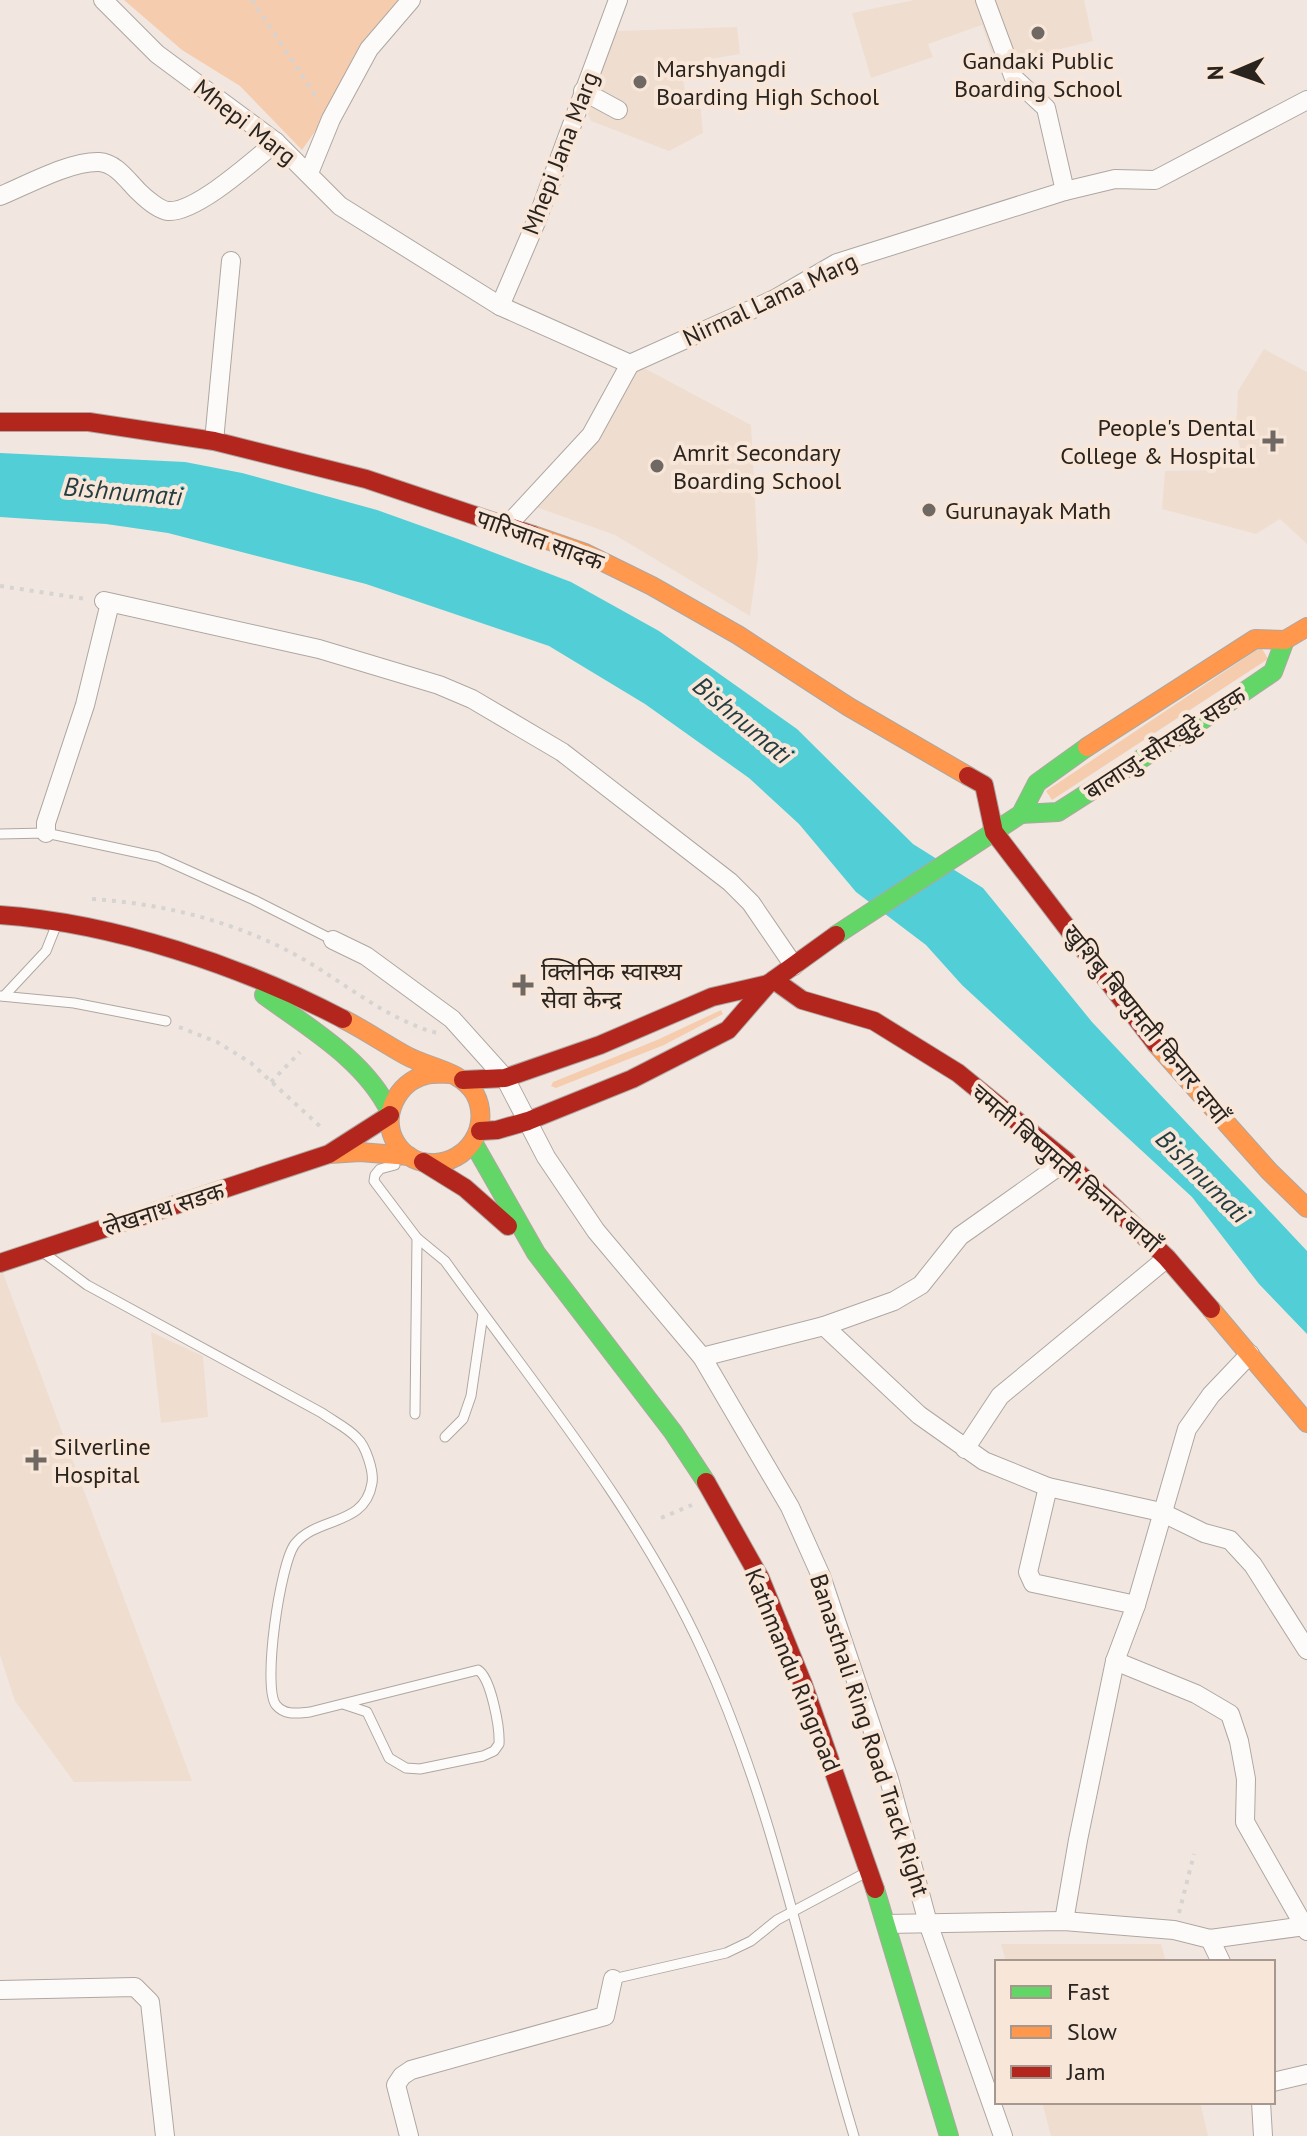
<svg xmlns="http://www.w3.org/2000/svg" width="1307" height="2136" font-family="'PT Sans','Noto Sans Devanagari',sans-serif">
<style>
.built{fill:#efddd0}
.green{fill:#f5cdae}
.water{fill:#51ced6}
.lines{fill:none;stroke-linecap:round;stroke-linejoin:round}
.lane-casing{stroke:#aea7a1;stroke-width:11}
.street-casing{stroke:#aea7a1;stroke-width:20}
.fast-casing{stroke:#aea7a1;stroke-width:20}
.slow-casing{stroke:#aea7a1;stroke-width:20}
.jam-casing{stroke:#aea7a1;stroke-width:20}
.path{stroke:#d6d3d1;stroke-width:4;stroke-dasharray:4 6;stroke-linecap:butt}
.lane{stroke:#fdfbfa;stroke-width:9}
.street{stroke:#fdfbfa;stroke-width:18}
.fast{stroke:#63d668;stroke-width:18}
.slow{stroke:#ff974d;stroke-width:18}
.jam{stroke:#b3261e;stroke-width:18}
.poi-dot{fill:#706863;stroke:#f8e6d9;stroke-width:3}
.labels{text-anchor:middle;dominant-baseline:central;stroke-width:8;stroke-linejoin:round;paint-order:stroke}
.poi-label{font-size:24px;fill:#2a241f;stroke:#f8e6d9;text-anchor:start}
.street-label{font-size:24px;fill:#2a241f;stroke:#f8e6d9}
.water-label{font-size:26px;font-style:italic;fill:#243d40;stroke:#f8e6d9}
</style>
<rect width="100%" height="100%" fill="#f1e7e0"/>
<g class="built">
<path d="M 914,0 L 1084,0 L 1093,41 L 996,65 L 982,25 L 928,44 L 933,57 L 871,78 L 852,13 Z"/>
<path d="M 737,27 L 740,54 L 680,64 L 687,101 L 700,101 L 703,133 L 669,151 L 591,121 L 586,109 L 617,31 Z"/>
<path d="M 1264,349 L 1307,372 L 1307,544 L 1280,519 L 1256,534 L 1162,509 L 1165,471 L 1213,470 L 1241,454 L 1236,429 L 1238,391 Z"/>
<path d="M 627,359 L 751,425 L 758,557 L 750,616 L 615,535 L 536,507 Z"/>
<path d="M 0,1265 L 192,1781 L 74,1782 L 15,1701 L 0,1655 Z"/>
<path d="M 151,1332 L 203,1356 L 208,1417 L 161,1423 Z"/>
<path d="M 1001,1944 L 1161,1944 L 1166,1962 L 1006,1962 Z"/>
<path d="M 1042,2102 L 1200,2102 L 1208,2136 L 1051,2136 Z"/>
</g>
<g class="green">
<path d="M 124,0 L 399,0 L 333,106 L 302,150 L 240,86 L 182,50 Z"/>
<path d="M 1261,647 L 1268,659 L 1052,800 L 1046,791 Z"/>
<path d="M 721,1010 L 723,1014 L 664,1045 L 556,1088 L 551,1086 L 553,1082 L 657,1040 Z"/>
</g>
<path class="water" d="M 0,453 L 185,462 L 242,473 L 377,510 L 458,539 L 571,582 L 659,631 L 797,729 L 913,844 L 983,888 L 1092,1022 L 1307,1251 L 1307,1334 L 1259,1284 L 1192,1197 L 962,985 L 926,945 L 856,892 L 799,824 L 749,778 L 645,704 L 549,646 L 366,584 L 168,533 L 106,524 L 0,517 Z"/>
<g class="lines">
<defs>
<g id="lane">
<path d="M 0,834 L 46,833 L 158,857 L 254,900 L 333,940"/>
<path d="M 0,996 L 74,1003 L 166,1021"/>
<path d="M 4,996 L 46,951 L 56,926"/>
<path d="M 395,1165 L 380,1169 L 375,1175 L 374,1181 L 417,1238 L 415,1414"/>
<path d="M 417,1238 L 445,1261 C 535,1386 637,1509 702,1650 C 774,1805 805,1974 854,2136"/>
<path d="M 44,1253 L 87,1285 L 322,1413 C 333,1421 348,1428 357,1438 C 366,1446 374,1472 372,1483 C 365,1527 317,1516 295,1544 C 280,1563 262,1688 276,1705 C 285,1716 298,1713 310,1712 L 478,1670 C 491,1678 500,1728 499,1744 L 494,1751 L 483,1756 L 420,1769 L 406,1768 L 389,1758 L 367,1712 L 343,1704"/>
<path d="M 445,1437 L 463,1419 L 471,1396 L 483,1314"/>
<path d="M 613,1979 L 726,1953 L 751,1941 L 777,1920 L 865,1873"/>
</g>
<g id="street">
<path d="M 103,0 L 157,54 L 276,142 L 340,206 L 500,306 L 630,364 L 775,299 L 837,263 L 1065,191 L 1115,179 L 1155,180 L 1307,100"/>
<path d="M 985,0 L 1014,78 L 1046,108 L 1065,191"/>
<path d="M 583,91 L 618,110"/>
<path d="M 309,173 L 331,119 L 369,49 L 411,0"/>
<path d="M 0,196 C 27,185 70,161 99,162 C 116,163 127,180 138,191 C 145,198 159,210 168,211 C 196,213 253,161 276,142"/>
<path d="M 500,306 L 536,222 L 618,0"/>
<path d="M 214,441 L 231,261"/>
<path d="M 506,527 L 591,435 L 630,364"/>
<path d="M 104,601 L 319,649 L 439,685 L 472,699 L 562,752 L 730,882 L 751,903 L 794,966"/>
<path d="M 46,833 L 46,823 L 85,705 L 110,603"/>
<path d="M 333,940 L 366,956 L 452,1019 L 505,1078 L 546,1157 L 596,1231 L 702,1357 L 790,1507 L 821,1576 L 889,1779 L 928,1923 L 1003,2136"/>
<path d="M 824,1326 L 919,1415 L 984,1461 L 1048,1487 L 1161,1512 L 1204,1533 L 1230,1540 L 1253,1565 L 1307,1650"/>
<path d="M 702,1357 L 824,1326 L 894,1301 L 921,1285 L 960,1236 L 1066,1161"/>
<path d="M 965,1449 L 1000,1396 L 1167,1258"/>
<path d="M 1048,1487 L 1028,1572 L 1033,1583 L 1136,1605"/>
<path d="M 1115,1661 L 1196,1694 L 1230,1714 L 1239,1741 L 1246,1779 L 1245,1822 L 1307,1931"/>
<path d="M 1064,1921 L 1078,1840 L 1115,1661 L 1136,1605 L 1187,1429 L 1211,1395 L 1250,1354"/>
<path d="M 886,1924 L 1064,1921 L 1174,1930 L 1210,1939 L 1305,1926"/>
<path d="M 1210,1939 L 1221,1962"/>
<path d="M 0,1990 L 135,1987 L 150,2002 L 165,2136"/>
<path d="M 1273,2082 L 1307,2074"/>
<path d="M 1261,2102 L 1263,2136"/>
<path d="M 409,2136 L 396,2085 L 402,2076 L 411,2070 L 605,2016 L 613,1979"/>
</g>
<g id="fast">
<path d="M 1021,814 L 1058,812 L 1213,713 L 1273,672 L 1285,640"/>
<path d="M 836,935 L 1021,814 L 1037,783 L 1087,747"/>
<path d="M 264,995 C 309,1028 365,1060 390,1112"/>
<path d="M 474,1144 L 536,1253 L 673,1432 L 706,1482"/>
<path d="M 875,1889 L 949,2136"/>
</g>
<g id="slow">
<path d="M 533,535 L 585,553 L 652,586 L 738,635 L 849,707 L 968,776"/>
<path d="M 1087,747 L 1255,639 L 1285,640 L 1307,627"/>
<path d="M 343,1019 C 365,1030 385,1044 407,1056 C 429,1068 461,1070 475,1094 C 483,1109 482,1127 473,1141 C 456,1168 414,1172 396,1143 C 380,1117 397,1082 426,1075 C 433,1073 442,1074 450,1074"/>
<path d="M 1156,1044 L 1269,1171 L 1307,1208"/>
<path d="M 330,1154 L 360,1152 L 409,1156"/>
<path d="M 1211,1309 L 1307,1423"/>
</g>
<g id="jam">
<path d="M 0,422 L 89,422 L 214,441 L 366,479 L 533,535"/>
<path d="M 968,776 L 984,785 L 994,832 L 1156,1044"/>
<path d="M 0,915 C 114,923 242,966 343,1019"/>
<path d="M 774,980 L 802,1000 L 874,1021 L 958,1073 L 1066,1161 L 1167,1258 L 1211,1309"/>
<path d="M 463,1080 L 505,1078 L 600,1045 L 712,997 L 768,984"/>
<path d="M 480,1131 L 497,1130 L 528,1121 L 632,1079 L 728,1030 L 768,984 L 836,935"/>
<path d="M 423,1162 L 465,1188 L 508,1226"/>
<path d="M 0,1263 L 329,1154 L 390,1115"/>
<path d="M 706,1482 L 760,1578 L 803,1684 L 875,1889"/>
</g>
</defs>
<use href="#lane" class="lane-casing"/>
<use href="#street" class="street-casing"/>
<use href="#fast" class="fast-casing"/>
<use href="#slow" class="slow-casing"/>
<use href="#jam" class="jam-casing"/>
<g class="path">
<path d="M 252,0 L 319,101"/>
<path d="M 0,586 L 86,599"/>
<path d="M 92,899 C 166,904 238,922 303,959 C 346,984 388,1020 437,1033"/>
<path d="M 179,1027 L 217,1042 L 251,1063 L 324,1130"/>
<path d="M 271,1082 L 300,1052"/>
<path d="M 661,1518 L 692,1505"/>
<path d="M 1179,1913 L 1194,1854"/>
</g>
<use href="#lane" class="lane"/>
<use href="#street" class="street"/>
<use href="#fast" class="fast"/>
<use href="#slow" class="slow"/>
<use href="#jam" class="jam"/>
</g>
<g class="poi-dot">
<circle cx="1038" cy="33" r="8"/>
<circle cx="640" cy="82" r="8"/>
<path d="M1269 429h8v8h8v8h-8v8h-8v-8h-8v-8h8z"/>
<circle cx="657" cy="466" r="8"/>
<circle cx="929" cy="510" r="8"/>
<path d="M519 973h8v8h8v8h-8v8h-8v-8h-8v-8h8z"/>
<path d="M32 1448h8v8h8v8h-8v8h-8v-8h-8v-8h8z"/>
</g>
<g class="labels">
<g class="poi-label">
<text x="1038" y="60" text-anchor="middle">Gandaki Public<tspan x="1038" dy="28">Boarding School</tspan></text>
<text x="656" y="68">Marshyangdi<tspan x="656" dy="28">Boarding High School</tspan></text>
<text x="1255" y="427" text-anchor="end">People's Dental<tspan x="1255" dy="28">College &amp; Hospital</tspan></text>
<text x="673" y="452">Amrit Secondary<tspan x="673" dy="28">Boarding School</tspan></text>
<text x="945" y="510">Gurunayak Math</text>
<text x="541" y="971">क्लिनिक स्वास्थ्य<tspan x="541" dy="28">सेवा केन्द्र</tspan></text>
<text x="54" y="1446">Silverline<tspan x="54" dy="28">Hospital</tspan></text>
</g>
<g class="street-label">
<text transform="translate(245 122) rotate(38)">Mhepi Marg</text>
<text transform="translate(560 153) rotate(-69)">Mhepi Jana Marg</text>
<text transform="translate(770 299) rotate(-25)">Nirmal Lama Marg</text>
<text transform="translate(540 540) rotate(20)">पारिजात सादक</text>
<text transform="translate(1165 743) rotate(-33)">बालाजु-सौरखुट्टे सडक</text>
<text transform="translate(1146 1024) rotate(51)">खुशिबु बिष्णुमती किनार दायाँ</text>
<text transform="translate(1066 1168) rotate(41)">चमती बिष्णुमती किनार बायाँ</text>
<text transform="translate(164 1209) rotate(-18)">लेखनाथ सडक</text>
<text transform="translate(793 1670) rotate(68)">Kathmandu Ringroad</text>
<text transform="translate(870 1735) rotate(72)">Banasthali Ring Road Track Right</text>
</g>
<g class="water-label">
<text transform="translate(123 491) rotate(5)">Bishnumati</text>
<text transform="translate(743 720) rotate(40)">Bishnumati</text>
<text transform="translate(1203 1176) rotate(45)">Bishnumati</text>
</g>
</g>
<rect x="995" y="1960" width="280" height="144" fill="#f8e6d9" stroke="#a6988f" stroke-width="2"/>
<rect x="1011" y="1986" width="40" height="12" fill="#63d668" stroke="#a6988f" stroke-width="2"/>
<text x="1067" y="2000" font-size="24" fill="#2a241f">Fast</text>
<rect x="1011" y="2026" width="40" height="12" fill="#ff974d" stroke="#a6988f" stroke-width="2"/>
<text x="1067" y="2040" font-size="24" fill="#2a241f">Slow</text>
<rect x="1011" y="2066" width="40" height="12" fill="#b3261e" stroke="#a6988f" stroke-width="2"/>
<text x="1067" y="2080" font-size="24" fill="#2a241f">Jam</text>
<g transform="translate(1235 72) rotate(268)" stroke="#f8e6d9" stroke-width="6" paint-order="stroke">
<path d="M0-6L14 30L0 20L-14 30Z" fill="#2a241f"/>
<text y="-12" font-size="22" font-weight="bold" text-anchor="middle" fill="#2a241f">N</text>
</g>
</svg>
